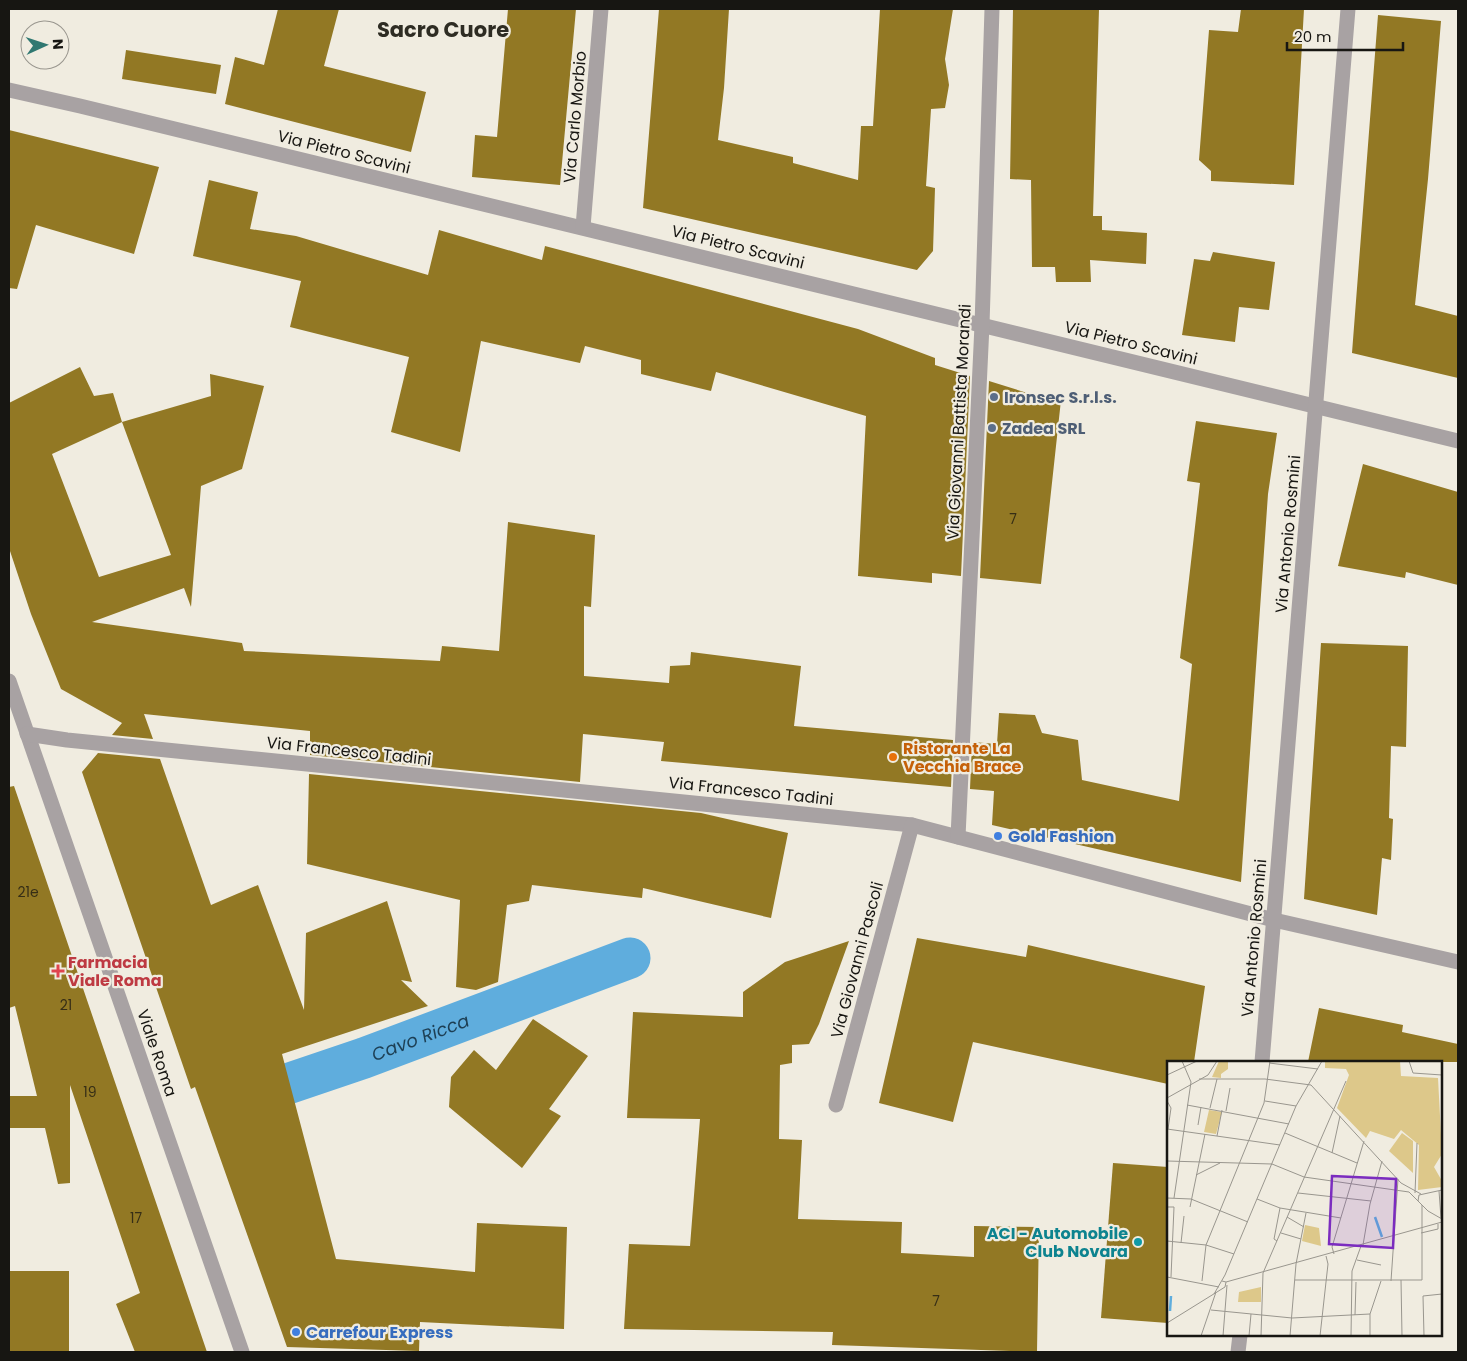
<svg xmlns="http://www.w3.org/2000/svg" width="1467" height="1361" font-family="Poppins,sans-serif">
<style>
.lines{fill:none;stroke-linecap:round;stroke-linejoin:round}
.canal{stroke:#5faddd;stroke-width:41}
.building{fill:#927824;fill-rule:evenodd}
.minor{stroke:#a8a2a3;stroke-width:15}
.service-dot{fill:#5c6f8a;stroke:#f0ece0;stroke-width:2}
.food-dot{fill:#e8710a;stroke:#f0ece0;stroke-width:2}
.shop-dot{fill:#3f7fe0;stroke:#f0ece0;stroke-width:2}
.health-dot{fill:#e0444e;stroke:#f0ece0;stroke-width:2}
.culture-dot{fill:#0f9aa8;stroke:#f0ece0;stroke-width:2}
.labels{text-anchor:middle;dominant-baseline:central;stroke-width:4.5;stroke-linejoin:round;paint-order:stroke}
.number-label{font-size:14px;fill:#362e16}
.street-label{font-size:16px;fill:#171612;stroke:#f0ece0}
.service-label{font-size:16px;font-weight:bold;fill:#4e5e75;stroke:#f0ece0;text-anchor:start}
.food-label{font-size:16px;font-weight:bold;fill:#c56008;stroke:#f0ece0;text-anchor:start}
.shop-label{font-size:16px;font-weight:bold;fill:#366cbe;stroke:#f0ece0;text-anchor:start}
.health-label{font-size:16px;font-weight:bold;fill:#be3a42;stroke:#f0ece0;text-anchor:start}
.culture-label{font-size:16px;font-weight:bold;fill:#0d838f;stroke:#f0ece0;text-anchor:end}
.water-label{font-size:18px;font-style:italic;fill:#1d3f54;stroke:#f0ece0}
.district-label{font-size:21px;font-weight:bold;fill:#2e2c23;stroke:#f0ece0}
.inset-river{fill:none;stroke:#5faddd;stroke-width:2.5}
.inset-road{fill:none;stroke:#99968e;stroke-width:1}
.view{fill:#7b2cbf;fill-opacity:0.15;stroke:#7b2cbf;stroke-width:2.5}
.inset-edge{fill:none;stroke:#171612;stroke-width:2.5}
</style>
<rect width="100%" height="100%" fill="#f0ece0"/>
<g class="lines">
<path class="canal" id="s1" d="M 237,1101 L 364,1058 L 630,958"/>
</g>
<g class="building">
<path d="M 278,9 L 339,9 L 324,66 L 426,92 L 411,152 L 225,104 L 235,57 L 264,65 Z"/>
<path d="M 508,9 L 576,9 L 560,185 L 472,177 L 475,135 L 497,137 Z"/>
<path d="M 659,9 L 729,9 L 724,88 L 718,140 L 793,157 L 793,163 L 858,180 L 861,126 L 873,126 L 880,9 L 953,9 L 945,59 L 949,85 L 945,108 L 931,109 L 926,186 L 935,188 L 933,251 L 917,270 L 643,208 Z"/>
<path d="M 1013,9 L 1099,9 L 1093,216 L 1102,216 L 1102,230 L 1147,233 L 1146,264 L 1090,260 L 1091,282 L 1056,282 L 1055,267 L 1032,267 L 1031,180 L 1010,179 Z"/>
<path d="M 1241,9 L 1304,9 L 1294,185 L 1211,181 L 1211,171 L 1199,160 L 1209,30 L 1238,32 Z"/>
<path d="M 1378,15 L 1441,21 L 1428,179 L 1415,305 L 1458,316 L 1458,378 L 1352,353 Z"/>
<path d="M 126,50 L 221,65 L 216,94 L 122,79 Z"/>
<path d="M 9,130 L 159,167 L 134,254 L 36,225 L 17,289 L 9,288 Z"/>
<path d="M 209,180 L 258,192 L 250,229 L 296,236 L 428,275 L 439,230 L 542,260 L 545,246 L 858,329 L 935,358 L 935,365 L 970,376 L 961,576 L 932,573 L 932,583 L 858,576 L 866,416 L 716,372 L 711,391 L 641,374 L 641,360 L 585,346 L 580,363 L 481,341 L 460,452 L 391,432 L 409,357 L 290,327 L 301,281 L 193,256 Z"/>
<path d="M 1213,252 L 1275,262 L 1269,310 L 1239,307 L 1235,342 L 1182,335 L 1194,259 L 1210,261 Z"/>
<path d="M 80,367 L 94,396 L 113,393 L 122,422 L 211,396 L 210,374 L 264,386 L 242,469 L 201,486 L 191,607 L 184,588 L 92,622 L 242,643 L 244,651 L 440,661 L 442,646 L 499,651 L 508,522 L 595,535 L 591,607 L 584,606 L 584,676 L 669,683 L 670,666 L 690,665 L 691,652 L 801,666 L 794,726 L 953,740 L 951,787 L 661,761 L 664,742 L 583,734 L 580,782 L 310,755 L 310,731 L 144,714 L 153,739 L 112,735 L 122,723 L 61,689 L 31,614 L 9,548 L 9,403 ZM 122,422 L 171,555 L 99,577 L 52,454 Z"/>
<path d="M 989,381 L 1024,392 L 1061,400 L 1041,584 L 980,578 Z"/>
<path d="M 1196,421 L 1277,433 L 1268,494 L 1241,882 L 992,825 L 994,791 L 970,789 L 972,742 L 997,744 L 999,713 L 1035,715 L 1042,733 L 1078,740 L 1082,780 L 1179,801 L 1192,664 L 1180,658 L 1200,483 L 1187,481 Z"/>
<path d="M 1363,464 L 1458,492 L 1458,585 L 1406,572 L 1405,578 L 1338,566 Z"/>
<path d="M 1321,643 L 1408,646 L 1406,747 L 1391,746 L 1389,818 L 1393,819 L 1391,860 L 1382,858 L 1377,915 L 1304,899 Z"/>
<path d="M 98,753 L 160,759 L 211,905 L 258,885 L 304,1010 L 306,933 L 387,901 L 412,982 L 401,980 L 428,1006 L 282,1054 L 336,1259 L 475,1272 L 477,1223 L 567,1227 L 564,1329 L 420,1322 L 419,1351 L 287,1347 L 195,1087 L 191,1089 L 82,772 Z"/>
<path d="M 309,774 L 701,813 L 788,833 L 771,918 L 643,888 L 642,898 L 532,885 L 529,901 L 507,905 L 498,982 L 476,990 L 456,987 L 460,900 L 307,864 Z"/>
<path d="M 14,786 L 207,1352 L 135,1352 L 116,1304 L 140,1293 L 70,1085 L 70,1183 L 58,1184 L 45,1128 L 9,1128 L 9,1096 L 37,1096 L 15,1006 L 9,1008 L 9,787 Z"/>
<path d="M 917,938 L 1026,957 L 1028,945 L 1205,986 L 1194,1062 L 1168,1062 L 1168,1084 L 973,1042 L 953,1122 L 879,1103 Z"/>
<path d="M 849,941 L 819,1024 L 809,1044 L 792,1045 L 792,1063 L 780,1065 L 779,1139 L 802,1140 L 798,1219 L 902,1222 L 901,1253 L 974,1257 L 974,1226 L 1039,1227 L 1037,1352 L 832,1345 L 833,1332 L 624,1329 L 629,1244 L 690,1246 L 700,1119 L 627,1118 L 633,1012 L 743,1017 L 743,992 L 785,962 Z"/>
<path d="M 1319,1008 L 1403,1025 L 1402,1032 L 1458,1044 L 1458,1062 L 1308,1062 Z"/>
<path d="M 533,1019 L 588,1056 L 549,1109 L 561,1116 L 522,1168 L 449,1107 L 451,1077 L 474,1050 L 496,1070 Z"/>
<path d="M 1113,1163 L 1168,1167 L 1168,1323 L 1101,1318 Z"/>
<rect x="9" y="1271" width="60" height="80"/>
</g>
<g class="lines">
<g class="minor">
<path d="M 9,90 L 80,106 L 1458,441"/>
<path d="M 583,227 L 601,9"/>
<path d="M 9,681 L 242,1352"/>
<path d="M 27,734 L 67,740 L 912,825 L 1274,920 L 1458,962"/>
<path d="M 958,837 L 982,325 L 992,9"/>
<path d="M 1262,1062 L 1348,9"/>
<path d="M 836,1105 L 912,825"/>
<path d="M 1238,1352 L 1240,1335"/>
</g>
</g>
<g class="service-dot">
<circle cx="994" cy="397" r="5"/>
<circle cx="992" cy="428" r="5"/>
</g>
<circle class="food-dot" cx="893" cy="757" r="5"/>
<g class="shop-dot">
<circle cx="998" cy="836" r="5"/>
<circle cx="296" cy="1332" r="5"/>
</g>
<path class="health-dot" d="M55.5 963.5h5v5h5v5h-5v5h-5v-5h-5v-5h5z"/>
<circle class="culture-dot" cx="1138" cy="1242" r="5"/>
<g class="labels">
<g class="number-label">
<text x="1013" y="519">7</text>
<text x="28" y="892">21e</text>
<text x="66" y="1005">21</text>
<text x="90" y="1092">19</text>
<text x="136" y="1218">17</text>
<text x="936" y="1301">7</text>
</g>
<g class="street-label">
<text transform="translate(575 117) rotate(-85)">Via Carlo Morbio</text>
<text transform="translate(344 152) rotate(14)">Via Pietro Scavini</text>
<text transform="translate(738 247) rotate(14)">Via Pietro Scavini</text>
<text transform="translate(1131 343) rotate(14)">Via Pietro Scavini</text>
<text transform="translate(959 422) rotate(-87)">Via Giovanni Battista Morandi</text>
<text transform="translate(1288 534) rotate(-85)">Via Antonio Rosmini</text>
<text transform="translate(349 751) rotate(6)">Via Francesco Tadini</text>
<text transform="translate(751 791) rotate(6)">Via Francesco Tadini</text>
<text transform="translate(1254 938) rotate(-85)">Via Antonio Rosmini</text>
<text transform="translate(857 960) rotate(-75)">Via Giovanni Pascoli</text>
<text transform="translate(157 1053) rotate(71)">Viale Roma</text>
</g>
<g class="service-label">
<text x="1004" y="397">Ironsec S.r.l.s.</text>
<text x="1002" y="428">Zadea SRL</text>
</g>
<g class="food-label">
<text x="903" y="748">Ristorante La<tspan x="903" dy="18">Vecchia Brace</tspan></text>
</g>
<g class="shop-label">
<text x="1008" y="836">Gold Fashion</text>
<text x="306" y="1332">Carrefour Express</text>
</g>
<g class="health-label">
<text x="68" y="962">Farmacia<tspan x="68" dy="18">Viale Roma</tspan></text>
</g>
<g class="culture-label">
<text x="1128" y="1233">ACI - Automobile<tspan x="1128" dy="18">Club Novara</tspan></text>
</g>
<g class="water-label">
<text stroke="none"><textPath href="#s1" startOffset="194">Cavo Ricca</textPath></text>
</g>
<g class="district-label">
<text x="443" y="29">Sacro Cuore</text>
</g>
</g>
<g transform="translate(1167 1061)">
<rect width="275" height="275" fill="#f0ece0"/>
<path d="M 52,0 L 61,0 L 61,8 L 54,13 L 54,17 L 45,16 ZM 158,0 L 233,0 L 234,15 L 271,17 L 275,93 L 267,106 L 275,120 L 275,126 L 251,129 L 252,84 L 234,69 L 227,78 L 203,70 L 199,77 L 170,47 L 182,14 L 179,8 L 158,7 ZM 42,49 L 55,51 L 49,73 L 37,71 ZM 235,72 L 246,80 L 246,112 L 222,90 ZM 138,164 L 152,167 L 154,185 L 135,180 ZM 94,226 L 94,241 L 71,241 L 72,231 Z" fill="#ddc88a"/>
<path class="inset-river" d="M 208,156 L 215,176M 3,250 L 4,235"/>
<path class="inset-road" d="M 242,0 L 246,12 L 275,14M 102,2 L 151,8M 0,14 L 30,0M 32,18 L 98,18 L 144,24 L 234,122 L 254,133M 0,37 L 41,14 L 50,0M 0,40 L 4,47 L 1,68M 98,40 L 129,45M 20,44 L 122,63M 43,47 L 50,18M 59,50 L 63,27M 31,64 L 34,46M 0,68 L 113,84M 118,72 L 190,102M 50,75 L 55,49M 165,92 L 173,55M 0,100 L 105,103 L 137,116 L 242,131 L 261,150 L 275,158M 29,114 L 53,102M 272,130 L 274,157M 131,132 L 204,140M 248,132 L 250,82M 0,137 L 24,138 L 81,161M 7,137 L 24,21 L 15,0M 90,138 L 113,147 L 174,157M 251,140 L 252,134 L 275,129M 0,146 L 7,146 L 4,216M 23,146 L 38,73M 120,156 L 137,166M 114,172 L 134,178M 254,172 L 271,168 L 271,163M 0,180 L 39,184 L 67,193M 110,180 L 107,178 L 113,147M 14,182 L 17,155M 196,184 L 203,143 L 215,100M 167,193 L 165,186 L 197,80M 190,199 L 214,204M 0,216 L 52,226M 128,219 L 255,219 L 255,144M 234,219 L 235,275M 35,220 L 39,184 L 97,42 L 103,0M 224,220 L 231,118M 59,221 L 275,161M 47,233 L 58,214 L 129,45 L 155,0M 44,249 L 125,257 L 203,253M 188,254 L 189,221M 0,262 L 58,226 L 59,221 L 55,220M 34,275 L 49,231M 56,275 L 60,224M 82,275 L 84,253M 94,275 L 96,212 L 179,20M 123,275 L 129,203 L 139,152M 153,275 L 161,203 L 159,195M 184,275 L 185,210 L 194,185M 203,275 L 203,253 L 214,220M 257,275 L 256,235 L 275,233"/>
<path class="view" d="M 165,115 L 229,118 L 226,187 L 162,183 Z"/>
<rect width="275" height="275" class="inset-edge"/>
</g>
<rect width="1467" height="1361" fill="none" stroke="#171612" stroke-width="20"/>
<g transform="translate(45 45) rotate(87)"><circle r="24" fill="#f0ece0" stroke="#99968e"/>
<path d="M0-4L9 19L0 12L-9 19Z" fill="#307871"/>
<text y="-8" font-size="14" font-weight="bold" text-anchor="middle" fill="#171612">N</text>
</g>
<path d="M1287 42v8h116v-8" fill="none" stroke="#171612" stroke-width="2.5"/>
<text x="1294" y="42" font-size="15" fill="#171612" stroke="#f0ece0" stroke-width="4" paint-order="stroke">20 m</text>
</svg>
